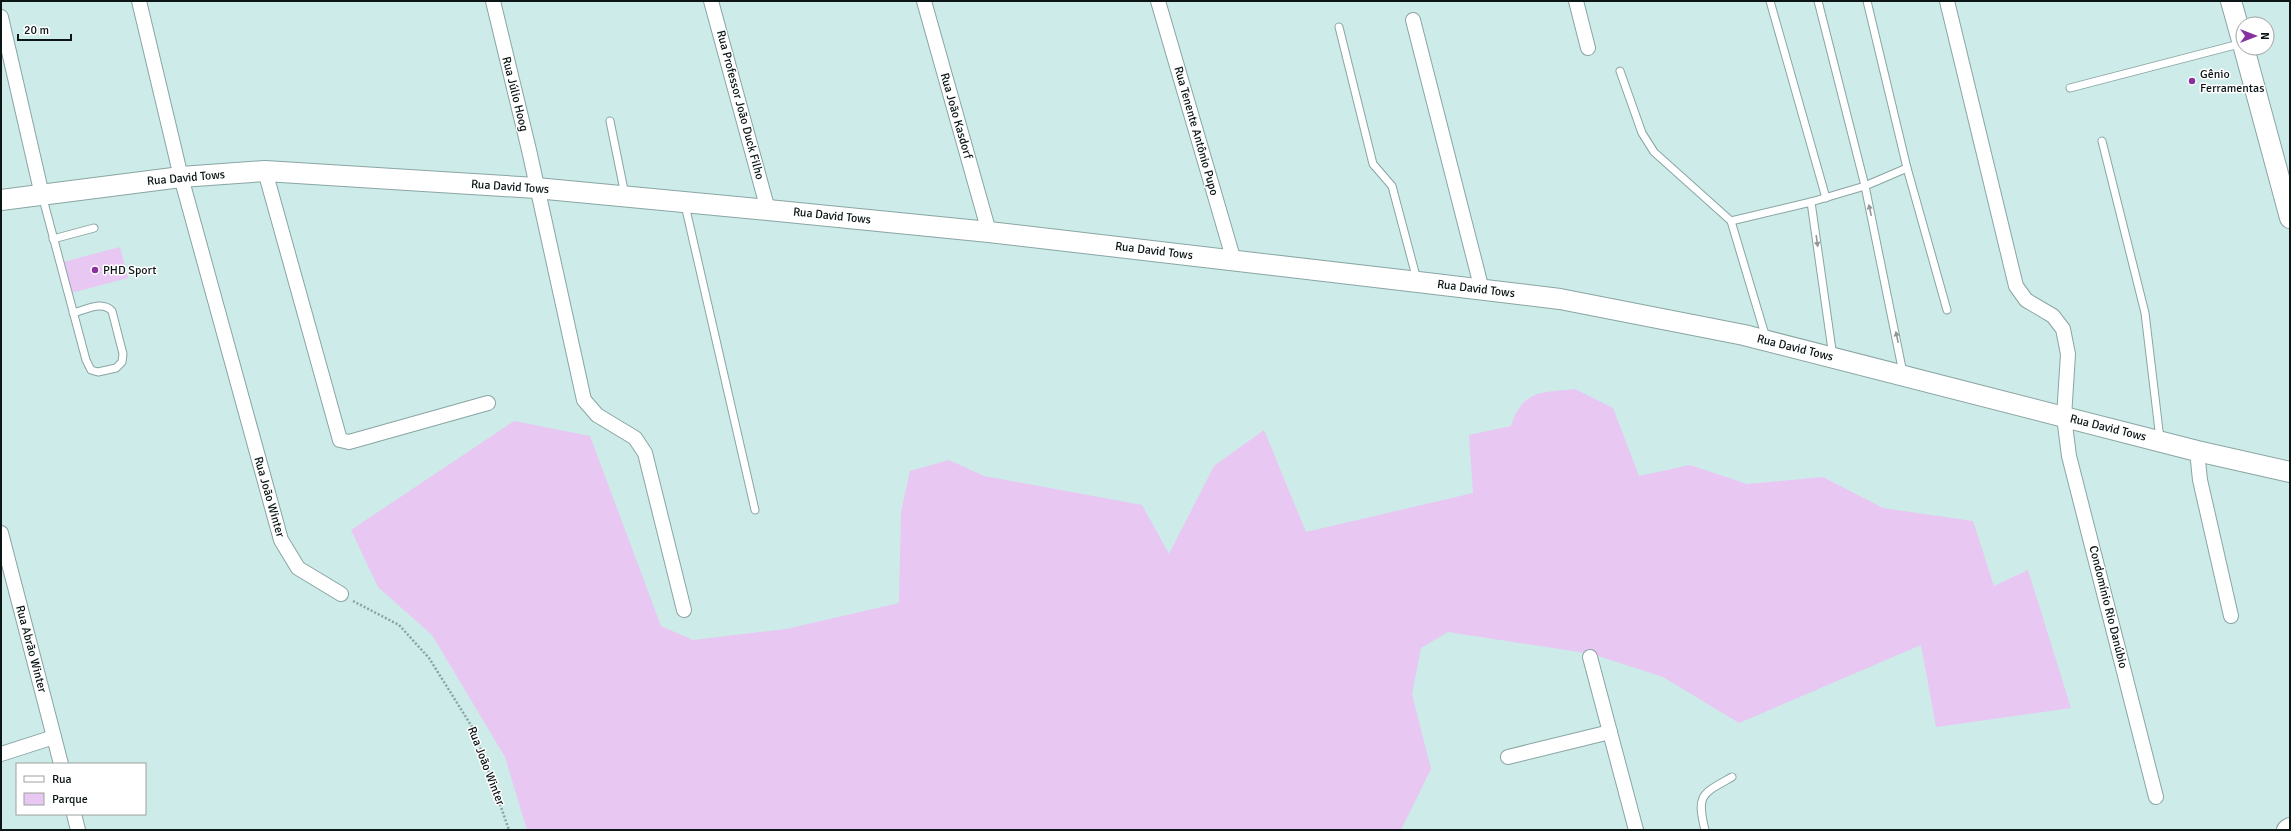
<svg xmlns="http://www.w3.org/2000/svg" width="2291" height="831" font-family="Signika,sans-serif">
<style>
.green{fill:#e8c7f3}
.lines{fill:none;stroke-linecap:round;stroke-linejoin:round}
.lane-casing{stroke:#89a5a4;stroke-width:9}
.street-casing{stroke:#89a5a4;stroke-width:16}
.secondary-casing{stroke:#89a5a4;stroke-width:22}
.path{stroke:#8ba2a0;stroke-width:2.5;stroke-dasharray:2 2;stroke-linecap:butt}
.lane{stroke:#fff;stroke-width:7}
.street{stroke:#fff;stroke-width:14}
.secondary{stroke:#fff;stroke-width:20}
.oneway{fill:#929696}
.poi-dot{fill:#86319f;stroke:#fff;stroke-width:1.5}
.labels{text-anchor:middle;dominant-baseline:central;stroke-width:3;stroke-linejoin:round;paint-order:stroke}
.poi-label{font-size:12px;fill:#0c1616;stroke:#fff;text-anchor:start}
.street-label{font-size:12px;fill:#0c1616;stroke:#fff}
</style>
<rect width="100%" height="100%" fill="#cdebe9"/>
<g class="green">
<path d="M 120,247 L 128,278 L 71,293 L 63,262 Z"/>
<path d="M 1575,389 L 1613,408 L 1639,476 L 1690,465 L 1747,484 L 1823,477 L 1883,508 L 1973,521 L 1994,586 L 2028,570 L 2071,708 L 1936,727 L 1921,645 L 1739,723 L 1663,677 L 1592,654 L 1448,632 L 1421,648 L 1412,694 L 1431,769 L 1401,830 L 527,830 L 505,757 L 432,635 L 378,587 L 351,530 L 514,421 L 590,436 L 661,626 L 693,640 L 786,629 L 899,603 L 901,512 L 910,471 L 949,460 L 984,476 L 1142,505 L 1169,554 L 1214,466 L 1264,430 L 1306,532 L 1473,493 L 1469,435 L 1511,426 C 1523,389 1541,393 1575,389 Z"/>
</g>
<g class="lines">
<defs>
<g id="lane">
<path d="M 1770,1 L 1826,198"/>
<path d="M 1818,1 L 1865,186 L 1903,373"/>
<path d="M 1867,1 L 1907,168 L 1947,310"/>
<path d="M 1339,27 L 1373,164 L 1392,186 L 1417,280"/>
<path d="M 1620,71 L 1642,133 L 1654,152 L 1731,221 L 1766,338"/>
<path d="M 2070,88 L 2243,43"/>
<path d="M 610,121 L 625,195"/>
<path d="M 2102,141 L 2145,313 L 2160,439"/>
<path d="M 42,195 L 86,360 L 91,370 L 98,372 L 116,368 L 122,362 L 123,354 L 112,311 C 102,300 86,310 73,313"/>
<path d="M 1811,202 L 1833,357"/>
<path d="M 685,205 L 755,510"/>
<path d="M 1731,221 L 1811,202 L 1865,186 L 1907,168"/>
<path d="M 53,239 L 94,228"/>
<path d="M 1705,830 C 1696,794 1702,794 1732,777"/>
</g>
<g id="street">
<path d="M 139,1 L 181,177 L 281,540 L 298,568 L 341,594"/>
<path d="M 493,1 L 529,150 L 584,400 L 597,415 L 635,438 L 645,453 L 684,610"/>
<path d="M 711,1 L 768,210"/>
<path d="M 924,1 L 989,232"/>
<path d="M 1158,1 L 1234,261"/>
<path d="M 1576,1 L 1588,48"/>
<path d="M 1947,1 L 2016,286 L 2026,300 L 2053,316 L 2063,329 L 2068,354 L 2064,417 L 2069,456 L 2156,797"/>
<path d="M 1,17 L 42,195"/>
<path d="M 1413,20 L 1482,290"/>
<path d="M 265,171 L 340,440 L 349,442 L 488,403"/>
<path d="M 2197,451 L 2200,480 L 2231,616"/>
<path d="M 1,533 L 61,764"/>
<path d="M 1590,657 L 1636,830"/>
<path d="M 1,754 L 54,737"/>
<path d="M 1508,757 L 1610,732"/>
<path d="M 74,814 L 78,830"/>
</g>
<g id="secondary">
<path d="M 2231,1 L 2243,44"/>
<path d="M 2244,48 L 2290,218"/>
<path d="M 1,200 L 181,177 L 265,171 L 536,188 L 768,210 L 989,232 L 1418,282 L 1560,299 L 1744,335 L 2197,451 L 2290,472"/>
<path d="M 2287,830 L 2290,828"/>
</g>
</defs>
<use href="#lane" class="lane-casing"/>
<use href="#street" class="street-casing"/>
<use href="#secondary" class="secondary-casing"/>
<path class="path" d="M 353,601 L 399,625 L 429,658 L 474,730 L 509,830"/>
<use href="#lane" class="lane"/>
<use href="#street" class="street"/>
<use href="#secondary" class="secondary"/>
</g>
<defs><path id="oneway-solid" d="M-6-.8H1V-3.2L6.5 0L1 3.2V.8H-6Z"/></defs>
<g class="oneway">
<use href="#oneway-solid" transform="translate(1870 210) rotate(-102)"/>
<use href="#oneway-solid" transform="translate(1817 241) rotate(82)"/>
<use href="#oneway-solid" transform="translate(1897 337) rotate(-102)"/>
</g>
<g class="poi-dot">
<circle cx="2192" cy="81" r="4"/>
<circle cx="95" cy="270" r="4"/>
</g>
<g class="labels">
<g class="poi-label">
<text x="2200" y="74">Gênio<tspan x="2200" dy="14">Ferramentas</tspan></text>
<text x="103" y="270">PHD Sport</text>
</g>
<g class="street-label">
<text transform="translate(515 94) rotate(76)">Rua Júlio Hoog</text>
<text transform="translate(740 105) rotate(75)">Rua Professor João Duck Filho</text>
<text transform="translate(956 116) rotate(74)">Rua João Kasdorf</text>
<text transform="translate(1196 131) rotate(74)">Rua Tenente Antônio Pupo</text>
<text transform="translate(186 178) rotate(-5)">Rua David Tows</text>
<text transform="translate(510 187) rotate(4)">Rua David Tows</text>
<text transform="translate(832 216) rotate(6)">Rua David Tows</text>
<text transform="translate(1154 251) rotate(7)">Rua David Tows</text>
<text transform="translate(1476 289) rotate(7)">Rua David Tows</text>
<text transform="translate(1795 348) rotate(14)">Rua David Tows</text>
<text transform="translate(2108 428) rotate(14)">Rua David Tows</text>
<text transform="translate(269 497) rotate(74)">Rua João Winter</text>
<text transform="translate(2108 607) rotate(76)">Condomínio Rio Danúbio</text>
<text transform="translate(31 649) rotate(75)">Rua Abrão Winter</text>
<text transform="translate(486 766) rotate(69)">Rua João Winter</text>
</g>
</g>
<rect width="2291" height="831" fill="none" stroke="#0c1616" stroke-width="4"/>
<rect x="16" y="763" width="130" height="52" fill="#ffffff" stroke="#9ea2a2"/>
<rect x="24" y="776" width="20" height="6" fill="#ffffff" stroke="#9ea2a2"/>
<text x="52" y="783" font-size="12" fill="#0c1616">Rua</text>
<rect x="24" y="793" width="20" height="12" fill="#e8c7f3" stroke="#9ea2a2"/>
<text x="52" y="803" font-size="12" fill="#0c1616">Parque</text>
<g transform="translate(2255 36) rotate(90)"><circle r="19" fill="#ffffff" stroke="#9ea2a2"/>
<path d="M0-3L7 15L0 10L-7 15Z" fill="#86319f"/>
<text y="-6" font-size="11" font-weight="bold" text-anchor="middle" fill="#0c1616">N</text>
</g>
<path d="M18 34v6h53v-6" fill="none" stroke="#0c1616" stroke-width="2"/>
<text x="24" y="34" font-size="12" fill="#0c1616" stroke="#ffffff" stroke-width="3" paint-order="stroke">20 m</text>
</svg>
